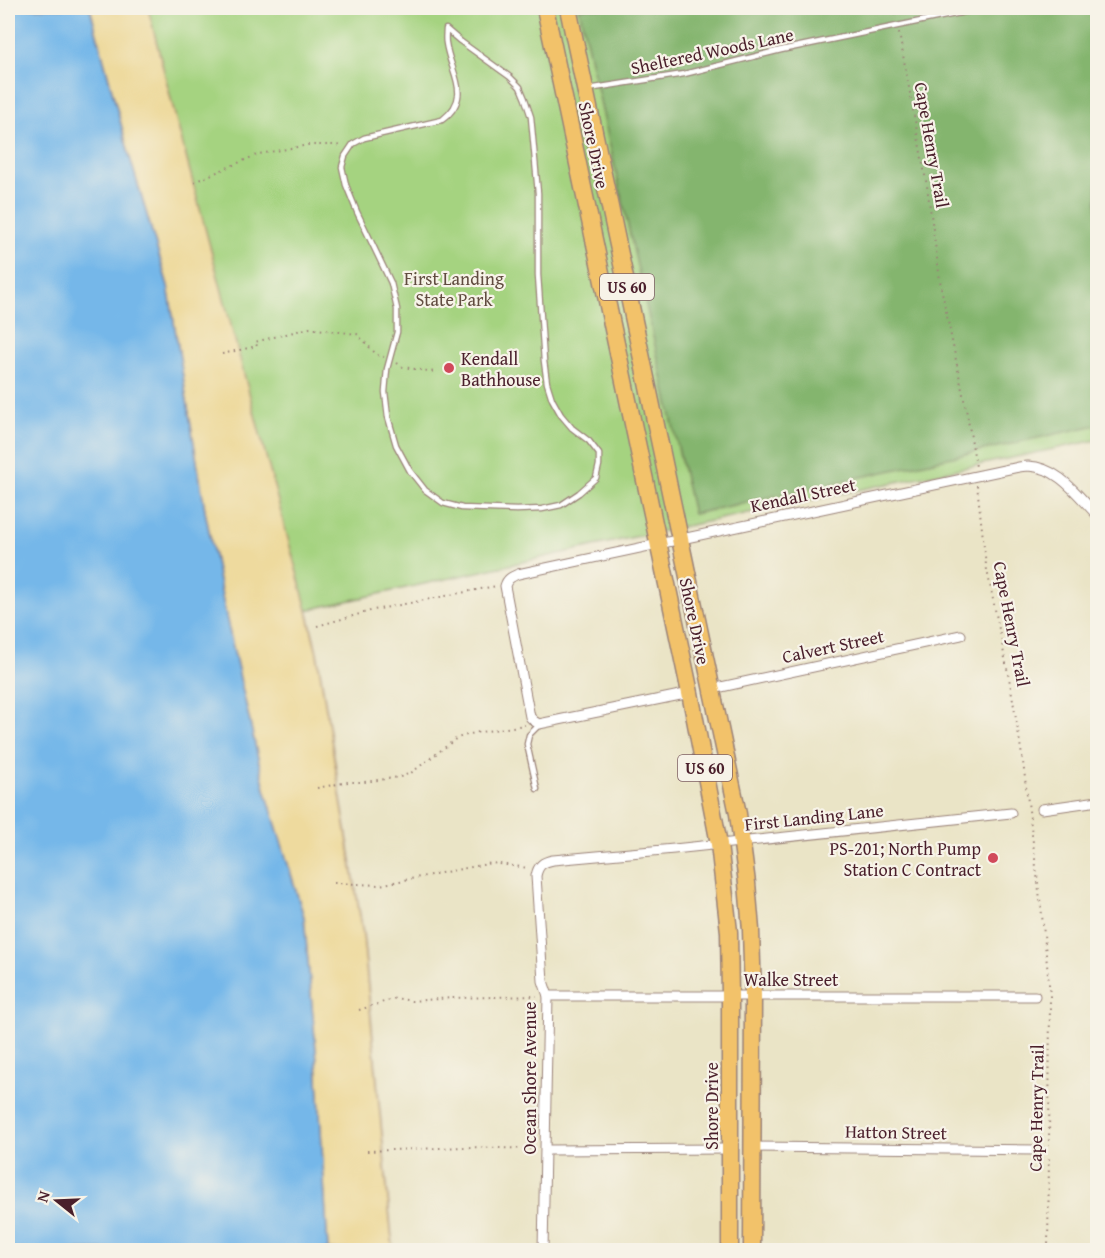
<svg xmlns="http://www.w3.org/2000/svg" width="1105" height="1258" font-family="'Gentium Book Plus',serif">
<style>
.green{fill:#a5d380;stroke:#787956;stroke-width:1.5}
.forest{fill:#84b56e;stroke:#676a4c;stroke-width:1.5}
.sand{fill:#eeda9e;stroke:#9c7c64;stroke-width:1.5}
.water{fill:#74b7e9;stroke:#5f6b8a;stroke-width:1.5}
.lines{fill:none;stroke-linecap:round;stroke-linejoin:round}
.service-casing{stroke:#9a8278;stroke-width:7}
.minor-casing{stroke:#9a8278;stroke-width:11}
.trunk-casing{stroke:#9a8278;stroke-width:19}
.path{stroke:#9a8278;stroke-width:2;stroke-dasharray:1.5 4.5;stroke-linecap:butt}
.service{stroke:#fff;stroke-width:4.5}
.minor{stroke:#fff;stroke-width:9}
.trunk{stroke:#f2c26a;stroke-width:16}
.poi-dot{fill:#d1495b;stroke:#f7f3e8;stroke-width:2}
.labels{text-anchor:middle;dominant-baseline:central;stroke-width:4.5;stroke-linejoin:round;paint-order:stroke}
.shield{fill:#f7f3e8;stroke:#7e5f64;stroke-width:1.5}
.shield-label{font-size:16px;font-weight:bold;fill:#4a1f2b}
.street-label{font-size:18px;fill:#4a1f2b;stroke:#f7f3e8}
.park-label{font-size:18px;fill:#614c40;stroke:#f7f3e8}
.poi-label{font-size:18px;fill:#4a1f2b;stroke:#f7f3e8;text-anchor:start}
</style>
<rect width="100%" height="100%" fill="#f7f3e8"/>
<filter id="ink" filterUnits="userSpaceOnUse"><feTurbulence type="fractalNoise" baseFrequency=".0167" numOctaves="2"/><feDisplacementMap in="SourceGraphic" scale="12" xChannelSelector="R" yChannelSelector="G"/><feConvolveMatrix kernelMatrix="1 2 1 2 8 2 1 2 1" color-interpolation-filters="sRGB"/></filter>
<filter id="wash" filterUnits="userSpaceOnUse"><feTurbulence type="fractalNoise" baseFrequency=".008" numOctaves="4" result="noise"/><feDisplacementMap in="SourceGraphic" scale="24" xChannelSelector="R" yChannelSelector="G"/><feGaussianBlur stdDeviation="1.35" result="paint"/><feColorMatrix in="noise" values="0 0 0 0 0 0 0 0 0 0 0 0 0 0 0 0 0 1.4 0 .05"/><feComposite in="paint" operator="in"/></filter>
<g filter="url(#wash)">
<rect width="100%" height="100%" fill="#eae4c6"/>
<path class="green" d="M 90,8 L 1097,8 L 1097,440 L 639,536 L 307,610 L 227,621 L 168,286 Z"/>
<path class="forest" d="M 579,8 L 1097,8 L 1097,425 L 693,514 Z"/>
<path class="sand" d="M 90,8 L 148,8 L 176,119 L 307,610 L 317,653 L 363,934 L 393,1250 L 328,1250 L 317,1061 L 304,917 L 265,789 L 227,621 L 206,516 L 168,286 L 130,158 Z"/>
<path class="water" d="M 8,8 L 90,8 L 130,158 L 168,286 L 206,516 L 227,621 L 265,789 L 304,917 L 317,1061 L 328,1250 L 8,1250 Z"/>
</g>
<g filter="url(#ink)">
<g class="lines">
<defs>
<g id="service">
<path d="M 446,29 L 460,41 L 510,77 L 520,87 L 525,99 L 531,117 L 538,193 L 538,275 L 544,361 L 547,383 L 552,399 L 561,415 L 572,428 L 589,441 L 599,454 L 599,465 L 596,478 L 579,493 L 561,505 L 542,509 L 517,510 L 462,508 L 443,503 L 425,490 L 410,471 L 396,445 L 388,417 L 385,392 L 387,369 L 397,332 L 397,309 L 391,283 L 357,212 L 346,185 L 342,167 L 345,156 L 353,144 L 364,138 L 442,120 C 474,96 450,73 446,43 C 445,39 446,33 446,29 Z"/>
<path d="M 588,89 L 684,74 L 781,50 L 984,8"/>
<path d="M 537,789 L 527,744 L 529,735 L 539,725"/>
</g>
<g id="minor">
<path d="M 712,689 L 961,635"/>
<path d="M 690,693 L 539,724 L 534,721 L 530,717 L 505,586 C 507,579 511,577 518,574 L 1009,469 C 1015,468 1022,466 1028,466 C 1059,467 1078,496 1098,516"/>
<path d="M 1042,809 L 1098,801"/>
<path d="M 548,996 L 1035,996"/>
<path d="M 752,1147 L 1039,1150"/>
<path d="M 546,1150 L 730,1149"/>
<path d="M 543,1250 L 548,996 L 543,981 L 536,876 C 538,865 543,862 553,860 L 674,849 L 1011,813"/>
</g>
<g id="trunk">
<path d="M 545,8 L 690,693 L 719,844 L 729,932 L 730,996 L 730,1250"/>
<path d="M 568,8 L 738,814 L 747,883 L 751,930 L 753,996 L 752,1250"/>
</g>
</defs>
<use href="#service" class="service-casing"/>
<use href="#minor" class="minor-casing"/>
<use href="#trunk" class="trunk-casing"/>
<g class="path">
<path d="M 894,8 L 896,18"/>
<path d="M 899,33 L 927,186 L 941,287 L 967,414 L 976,467"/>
<path d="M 194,182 L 259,154 L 308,145 L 336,145 L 342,146"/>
<path d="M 222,354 L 257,346 L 255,342 L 309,328 L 357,334 L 377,355 L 384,357"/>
<path d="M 397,363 L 403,367 L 434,372"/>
<path d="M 977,485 L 986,565 L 1011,688 L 1023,762 L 1042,915 L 1050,994 L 1049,1146"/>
<path d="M 317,626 L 374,610 L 496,586"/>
<path d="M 317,788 L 348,782 L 364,782 L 400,777 L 411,773 L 457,738 L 474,733 L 525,725"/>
<path d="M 334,883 L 379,885 L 492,863 L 528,868"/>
<path d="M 359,1010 L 396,998 L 411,1001 L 452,998 L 537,996"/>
<path d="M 367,1151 L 466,1147 L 535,1149"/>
<path d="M 1048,1250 L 1049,1154"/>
</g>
<use href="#service" class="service"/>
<use href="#minor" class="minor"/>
<use href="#trunk" class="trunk"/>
</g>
</g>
<g class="poi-dot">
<circle cx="449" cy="368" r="6"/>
<circle cx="993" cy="858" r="6"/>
</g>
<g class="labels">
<g class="shield">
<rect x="600" y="274" width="54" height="26" rx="4.5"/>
<rect x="678" y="755" width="54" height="26" rx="4.5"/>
</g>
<g class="shield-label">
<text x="627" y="287">US 60</text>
<text x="705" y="768">US 60</text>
</g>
<g class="street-label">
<text transform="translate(712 51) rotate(-12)">Sheltered Woods Lane</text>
<text transform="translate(594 145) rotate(78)">Shore Drive</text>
<text transform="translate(932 145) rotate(80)">Cape Henry Trail</text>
<text transform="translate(803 495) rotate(-12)">Kendall Street</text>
<text transform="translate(695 621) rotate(78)">Shore Drive</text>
<text transform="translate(1012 624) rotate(79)">Cape Henry Trail</text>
<text transform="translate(833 646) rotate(-12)">Calvert Street</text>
<text transform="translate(814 817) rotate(-6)">First Landing Lane</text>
<text x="791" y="979">Walke Street</text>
<text transform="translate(529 1078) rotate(-90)">Ocean Shore Avenue</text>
<text transform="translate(711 1106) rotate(-90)">Shore Drive</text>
<text transform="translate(1036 1108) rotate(-89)">Cape Henry Trail</text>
<text transform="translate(896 1132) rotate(1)">Hatton Street</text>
</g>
<g class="park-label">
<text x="454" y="278">First Landing<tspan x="454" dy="21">State Park</tspan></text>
</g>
<g class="poi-label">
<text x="461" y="358">Kendall<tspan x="461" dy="21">Bathhouse</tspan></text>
<text x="981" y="848" text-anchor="end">PS-201; North Pump<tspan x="981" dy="21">Station C Contract</tspan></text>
</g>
</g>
<rect width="1105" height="1258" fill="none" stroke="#f7f3e8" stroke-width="30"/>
<g transform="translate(57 1201) rotate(288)" stroke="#f7f3e8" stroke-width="4.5" paint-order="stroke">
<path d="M0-4.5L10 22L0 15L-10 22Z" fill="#4a1f2b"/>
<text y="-9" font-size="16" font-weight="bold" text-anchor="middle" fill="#4a1f2b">N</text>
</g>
</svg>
